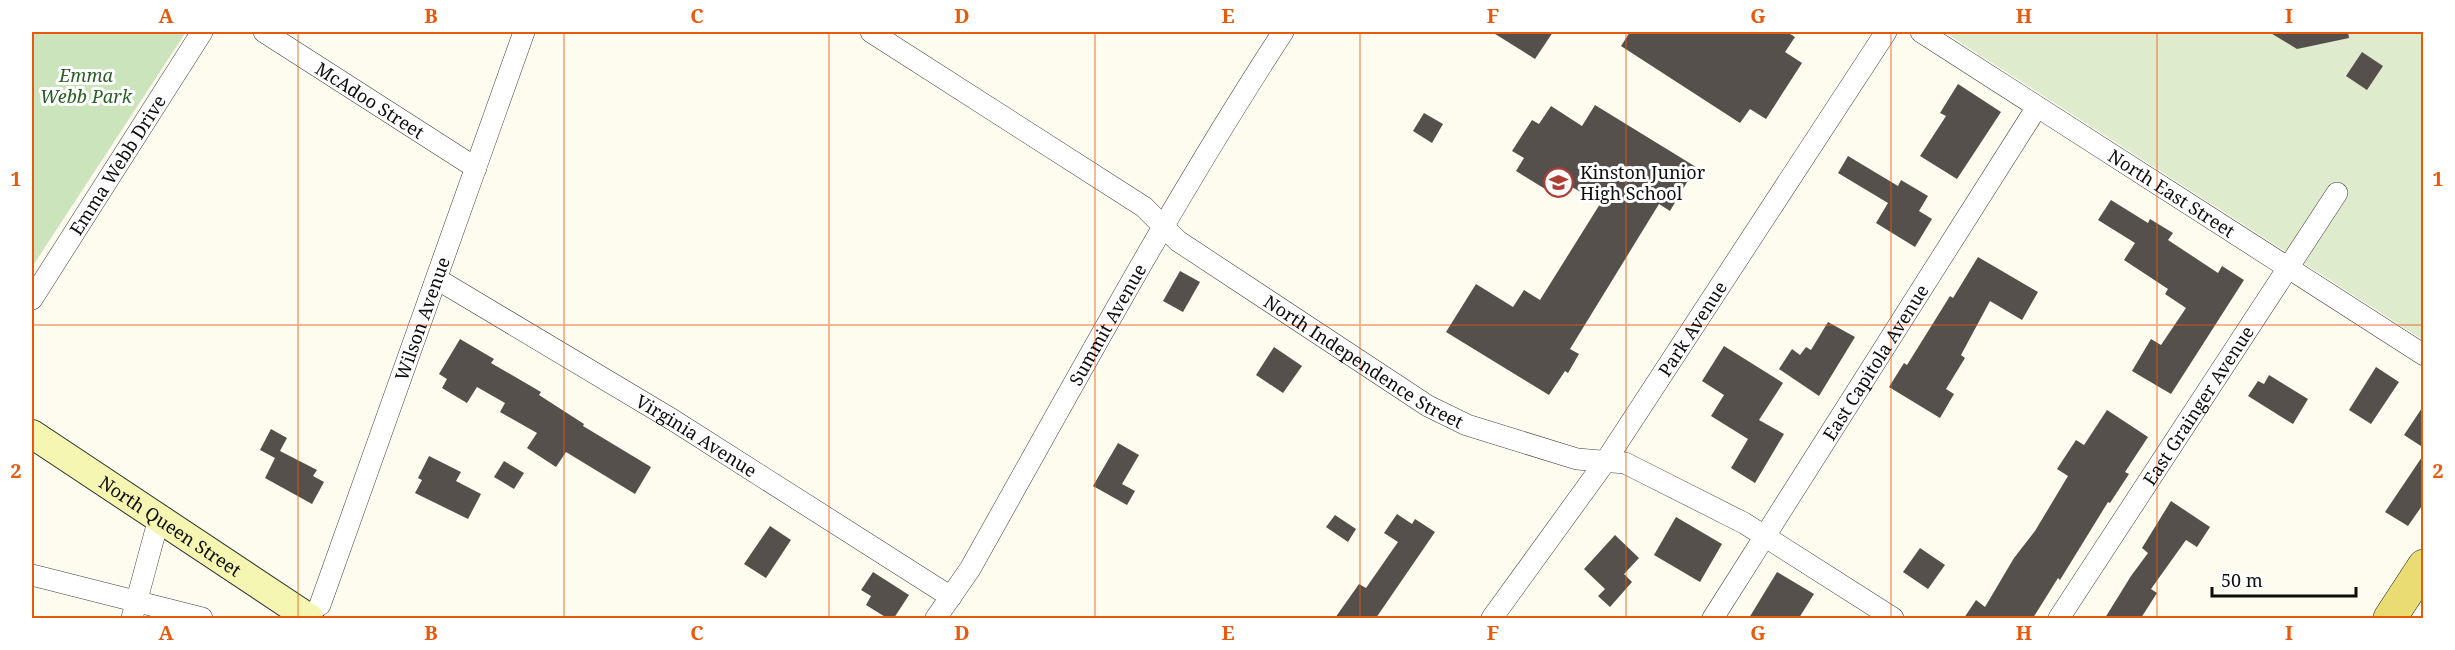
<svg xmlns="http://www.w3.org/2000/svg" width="2455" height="650" font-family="'Noto Serif',serif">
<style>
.green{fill:#cce4bc}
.pitch{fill:#deeccd}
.building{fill:#55504b}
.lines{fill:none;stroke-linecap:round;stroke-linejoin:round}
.street-casing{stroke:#404040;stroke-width:22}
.secondary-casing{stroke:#2f2f2f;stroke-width:30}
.primary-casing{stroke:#1e1e1e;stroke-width:34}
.street{stroke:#fff;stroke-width:21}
.secondary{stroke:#f5f6b1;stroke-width:28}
.primary{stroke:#eadc73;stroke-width:33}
.grid{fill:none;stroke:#e8590c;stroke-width:1.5;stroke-opacity:0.55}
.labels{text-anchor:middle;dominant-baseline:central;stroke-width:6;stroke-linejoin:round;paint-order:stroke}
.park-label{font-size:18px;font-style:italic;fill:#295e24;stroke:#fff}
.street-label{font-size:18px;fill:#0d0d0d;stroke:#fff}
.poi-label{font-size:18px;fill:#0d0d0d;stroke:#fff;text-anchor:start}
.neatline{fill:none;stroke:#e8590c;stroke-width:2}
.grid-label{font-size:20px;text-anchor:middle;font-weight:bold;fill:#e8590c}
</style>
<rect width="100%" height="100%" fill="#fdfcef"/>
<path class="green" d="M 32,32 L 186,32 L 32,267 Z"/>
<path class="pitch" d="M 1944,32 L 2423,32 L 2423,340 Z"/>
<g class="building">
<path d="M 1492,32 L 1553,32 L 1535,59 Z"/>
<path d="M 1630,32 L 1787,32 L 1795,37 L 1785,52 L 1802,63 L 1766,119 L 1750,109 L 1740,123 L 1621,46 Z"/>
<path d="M 2269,32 L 2348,32 L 2349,38 L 2297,49 Z"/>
<path d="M 2362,52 L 2383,66 L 2367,90 L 2346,76 Z"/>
<path d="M 1958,84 L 2001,112 L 1957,179 L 1920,156 L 1946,116 L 1940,113 Z"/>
<path d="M 1595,105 L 1696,167 L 1670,211 L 1659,204 L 1570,349 L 1579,354 L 1568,373 L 1565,371 L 1549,395 L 1446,332 L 1476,284 L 1513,307 L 1524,290 L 1540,300 L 1600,204 L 1559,179 L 1550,192 L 1516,171 L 1524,158 L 1512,151 L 1532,120 L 1539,124 L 1551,106 L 1582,126 Z"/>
<path d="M 1424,113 L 1443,124 L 1432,143 L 1413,131 Z"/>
<path d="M 1848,156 L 1898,186 L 1901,180 L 1928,196 L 1919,211 L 1932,219 L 1915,247 L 1876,223 L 1888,203 L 1838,173 Z"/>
<path d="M 2111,200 L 2148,223 L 2150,219 L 2173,233 L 2168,240 L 2218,273 L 2222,266 L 2244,280 L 2171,394 L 2132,371 L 2151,339 L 2161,345 L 2186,308 L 2165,294 L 2168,289 L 2124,260 L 2135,243 L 2098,220 Z"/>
<path d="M 1978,257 L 2038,292 L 2022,320 L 1990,301 L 1961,355 L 1965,358 L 1946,389 L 1954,394 L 1940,418 L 1889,387 L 1904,363 L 1907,365 L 1950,296 L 1953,298 Z"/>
<path d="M 1180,271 L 1200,282 L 1183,312 L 1163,301 Z"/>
<path d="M 1828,322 L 1855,337 L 1819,396 L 1779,369 L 1792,349 L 1800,355 L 1806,347 L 1811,350 Z"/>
<path d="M 460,339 L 494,359 L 491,363 L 541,392 L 539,395 L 584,424 L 583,426 L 651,467 L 635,494 L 566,452 L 556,467 L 527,448 L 537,433 L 500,412 L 505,403 L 477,387 L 467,403 L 442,388 L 447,379 L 439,374 Z"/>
<path d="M 1724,346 L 1783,383 L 1759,420 L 1784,434 L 1755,483 L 1731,468 L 1748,439 L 1711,416 L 1724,395 L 1702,381 Z"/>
<path d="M 1274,347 L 1302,366 L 1283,393 L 1256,375 Z"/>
<path d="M 2376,367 L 2399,382 L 2371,424 L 2349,410 Z"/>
<path d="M 2269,375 L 2308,399 L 2293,424 L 2248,396 L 2258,381 L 2264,384 Z"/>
<path d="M 2424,405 L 2424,448 L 2404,435 Z"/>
<path d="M 2107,410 L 2148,437 L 2125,472 L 2129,474 L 2110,503 L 2108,502 L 2060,580 L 2058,578 L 2033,618 L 1964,618 L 1976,600 L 1985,607 L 2014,558 L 2035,531 L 2068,476 L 2057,469 L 2076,440 L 2084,445 Z"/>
<path d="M 271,429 L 287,438 L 280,451 L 317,470 L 313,476 L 324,482 L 312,504 L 265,478 L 275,458 L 260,450 Z"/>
<path d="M 1118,443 L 1139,455 L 1122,484 L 1135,491 L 1127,505 L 1093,486 Z"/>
<path d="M 2424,454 L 2424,503 L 2408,526 L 2385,512 Z"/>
<path d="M 429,456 L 461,472 L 456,481 L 481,494 L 468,519 L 415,493 L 422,480 L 418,478 Z"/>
<path d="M 504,461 L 524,473 L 514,489 L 494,477 Z"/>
<path d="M 2171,501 L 2210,527 L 2197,547 L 2186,540 L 2151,589 L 2157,593 L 2141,618 L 2105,618 L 2131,576 L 2148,553 L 2142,548 Z"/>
<path d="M 1397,514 L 1412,524 L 1415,519 L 1435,532 L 1376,618 L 1335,618 L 1359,584 L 1366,588 L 1398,542 L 1384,533 Z"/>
<path d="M 1335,515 L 1356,529 L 1348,542 L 1326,527 Z"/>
<path d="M 1676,517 L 1722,544 L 1700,582 L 1654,555 Z"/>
<path d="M 770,526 L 791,540 L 766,578 L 744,564 Z"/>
<path d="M 1615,535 L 1639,558 L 1624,574 L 1632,582 L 1610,607 L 1598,596 L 1605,589 L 1584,569 Z"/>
<path d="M 1920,548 L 1945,565 L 1928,589 L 1903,572 Z"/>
<path d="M 873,572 L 909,595 L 894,618 L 887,618 L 866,605 L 871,596 L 861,590 Z"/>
<path d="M 1777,572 L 1814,594 L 1799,618 L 1749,618 Z"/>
</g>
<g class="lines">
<defs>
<g id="street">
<path id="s1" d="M 264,32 L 476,168"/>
<path id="s2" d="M 871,32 L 1144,207 L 1178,241 L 1428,406 L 1467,425 L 1577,459 L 1625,463 L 1744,523 L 1893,618"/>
<path id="s3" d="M 1921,32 L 2424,355"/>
<path id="s4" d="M 437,279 L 673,420 L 951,597"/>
<path id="s5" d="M 32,299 L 202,32"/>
<path d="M 32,575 L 202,618"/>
<path id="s6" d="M 320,605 L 524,32"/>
<path d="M 132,618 L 159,518"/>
<path id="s7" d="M 936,618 L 970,569 C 1072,388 1170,205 1283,32"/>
<path id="s8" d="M 1492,618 L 1605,462 L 1886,32"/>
<path id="s9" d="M 1713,618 L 2037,107"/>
<path id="s10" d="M 2059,618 L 2337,193"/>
</g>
<g id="secondary">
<path id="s11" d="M 32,434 L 309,618"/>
</g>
<path id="primary" d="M 2390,618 L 2424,566"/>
</defs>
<use href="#street" class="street-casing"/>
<use href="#secondary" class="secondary-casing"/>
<use href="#primary" class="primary-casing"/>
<use href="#street" class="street"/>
<use href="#secondary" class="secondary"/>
<use href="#primary" class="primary"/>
</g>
<path class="grid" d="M 298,32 L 298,618M 564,32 L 564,618M 829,32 L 829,618M 1095,32 L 1095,618M 1360,32 L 1360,618M 1626,32 L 1626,618M 1891,32 L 1891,618M 2157,32 L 2157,618M 32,325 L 2424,325"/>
<defs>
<symbol id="school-ring" viewBox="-11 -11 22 22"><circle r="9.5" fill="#fff" stroke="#ae3e34" stroke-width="1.5"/><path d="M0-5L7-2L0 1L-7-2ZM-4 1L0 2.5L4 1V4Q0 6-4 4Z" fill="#ae3e34"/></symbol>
</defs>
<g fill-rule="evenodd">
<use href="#school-ring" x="1542" y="166" width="33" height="33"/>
</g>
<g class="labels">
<g class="park-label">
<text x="86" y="75">Emma<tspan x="86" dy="21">Webb Park</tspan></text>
</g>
<g class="street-label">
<text stroke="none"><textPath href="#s1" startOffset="126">McAdoo Street</textPath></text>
<text stroke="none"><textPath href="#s5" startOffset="159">Emma Webb Drive</textPath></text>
<text stroke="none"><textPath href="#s3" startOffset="298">North East Street</textPath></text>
<text stroke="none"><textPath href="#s6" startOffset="304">Wilson Avenue</textPath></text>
<text stroke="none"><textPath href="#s7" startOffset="340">Summit Avenue</textPath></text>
<text stroke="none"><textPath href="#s8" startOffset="352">Park Avenue</textPath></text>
<text stroke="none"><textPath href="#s2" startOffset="594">North Independence Street</textPath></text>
<text stroke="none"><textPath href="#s9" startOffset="303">East Capitola Avenue</textPath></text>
<text stroke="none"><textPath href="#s10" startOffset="254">East Grainger Avenue</textPath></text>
<text stroke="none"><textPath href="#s4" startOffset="303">Virginia Avenue</textPath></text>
<text stroke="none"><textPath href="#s11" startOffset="166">North Queen Street</textPath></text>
</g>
<g class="poi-label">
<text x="1580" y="172">Kinston Junior<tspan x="1580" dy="21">High School</tspan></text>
</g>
</g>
<rect width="2455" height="650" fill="none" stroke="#ffffff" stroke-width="66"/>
<path d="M2212 587v9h144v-9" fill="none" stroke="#0d0d0d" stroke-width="3"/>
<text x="2221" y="587" font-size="18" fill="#0d0d0d" stroke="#ffffff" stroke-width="4.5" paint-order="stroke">50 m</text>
<rect x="33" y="33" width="2389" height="584" class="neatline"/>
<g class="grid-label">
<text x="166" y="23">A</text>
<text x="431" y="23">B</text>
<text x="697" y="23">C</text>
<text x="962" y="23">D</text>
<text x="1228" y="23">E</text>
<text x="1493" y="23">F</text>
<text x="1758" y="23">G</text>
<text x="2024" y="23">H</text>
<text x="2289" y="23">I</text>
<text x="16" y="186">1</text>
<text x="2438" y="186">1</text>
<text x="16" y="478">2</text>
<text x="2438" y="478">2</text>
<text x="166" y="640">A</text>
<text x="431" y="640">B</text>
<text x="697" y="640">C</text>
<text x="962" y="640">D</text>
<text x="1228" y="640">E</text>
<text x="1493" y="640">F</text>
<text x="1758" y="640">G</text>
<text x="2024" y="640">H</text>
<text x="2289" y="640">I</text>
</g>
</svg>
